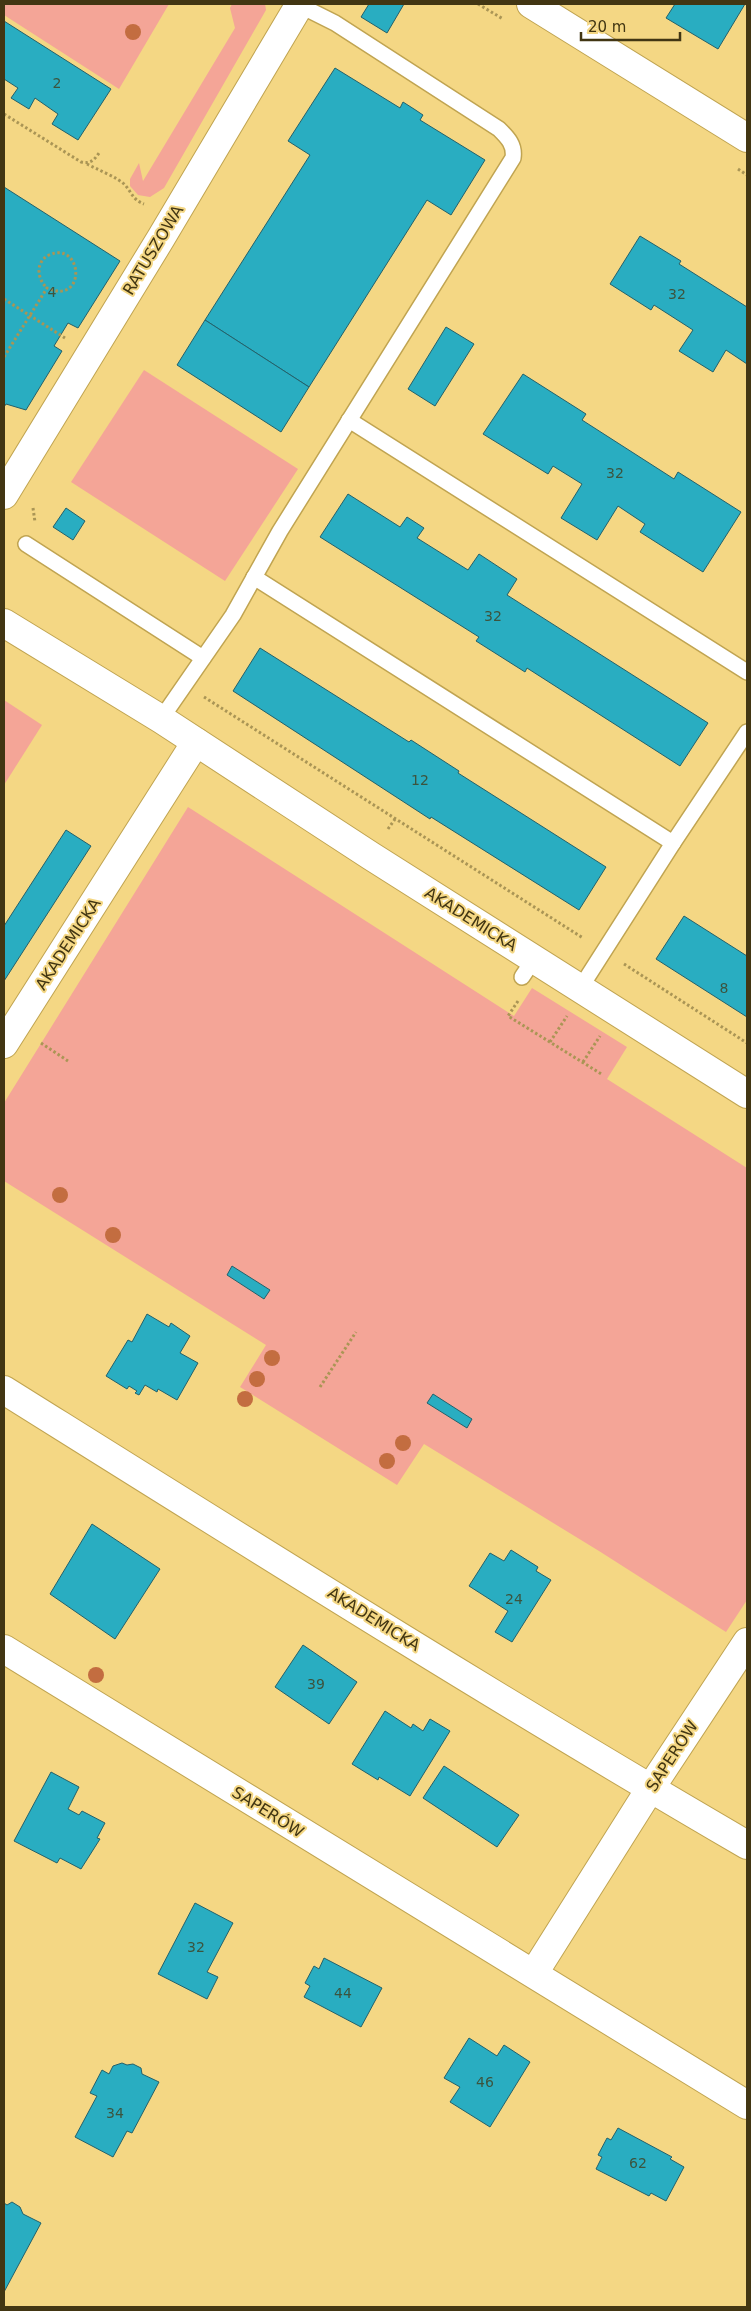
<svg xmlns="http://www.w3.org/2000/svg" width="751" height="2311" font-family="'DejaVu Sans',sans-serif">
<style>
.green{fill:#f4a597}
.building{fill:#29adc1;stroke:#23616b}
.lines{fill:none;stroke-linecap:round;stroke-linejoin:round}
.service-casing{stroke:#c0a451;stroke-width:18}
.minor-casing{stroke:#c0a451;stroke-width:30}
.tertiary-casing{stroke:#c0a451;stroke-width:30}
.path{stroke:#aa9555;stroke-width:3;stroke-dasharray:2.5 2.5;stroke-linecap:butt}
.service{stroke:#fff;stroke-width:15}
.minor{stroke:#fff;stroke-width:28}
.tertiary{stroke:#fff;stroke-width:28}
.tree{fill:#c36d40}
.labels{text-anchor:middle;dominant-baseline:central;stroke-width:4;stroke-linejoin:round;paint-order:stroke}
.number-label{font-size:14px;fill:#3c543e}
.street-label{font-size:16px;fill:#423613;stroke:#f4d784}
</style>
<rect width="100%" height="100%" fill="#f4d784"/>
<g class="green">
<path d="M 4,4 L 169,4 L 119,89 L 4,15 Z"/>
<path d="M 232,4 L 265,4 L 266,10 L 164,188 L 150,197 L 138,195 L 130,186 L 130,179 L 139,163 L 143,181 L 235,28 L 230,8 Z"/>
<path d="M 144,370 L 298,469 L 225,581 L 71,482 Z"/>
<path d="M 4,700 L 42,725 L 4,785 Z"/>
<path d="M 188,807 L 514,1016 L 532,988 L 627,1047 L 607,1079 L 747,1168 L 747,1600 L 726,1632 L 599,1551 L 424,1444 L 397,1485 L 240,1387 L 266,1345 L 4,1181 L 4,1103 Z"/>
</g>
<g class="building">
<path d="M 369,4 L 404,4 L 387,33 L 361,17 Z"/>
<path d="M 675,4 L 745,4 L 718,49 L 666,18 Z"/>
<path d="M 4,21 L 111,89 L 78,140 L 52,124 L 58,114 L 35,98 L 29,109 L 11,98 L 18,88 L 4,79 Z"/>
<path d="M 335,68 L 400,108 L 403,102 L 414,109 L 423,115 L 420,120 L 485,160 L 451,215 L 427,200 L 309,387 L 205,320 L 310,155 L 288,141 Z"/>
<path d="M 4,187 L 120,261 L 78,328 L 68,323 L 54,346 L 62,351 L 26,410 L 6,404 L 4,407 Z"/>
<path d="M 640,236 L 681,261 L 679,264 L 747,307 L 747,364 L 726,350 L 713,372 L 679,351 L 693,330 L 654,305 L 651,310 L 610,284 Z"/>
<path d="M 205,320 L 309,387 L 281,432 L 177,365 Z"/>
<path d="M 446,327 L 474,344 L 435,406 L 408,389 Z"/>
<path d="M 523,374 L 586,414 L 582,420 L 674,479 L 678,472 L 741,512 L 703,572 L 640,532 L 645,524 L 618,506 L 597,540 L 561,518 L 582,484 L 553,466 L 548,474 L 483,434 Z"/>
<path d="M 348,494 L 400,527 L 407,517 L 424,528 L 417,538 L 468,570 L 479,554 L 517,579 L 507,595 L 708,723 L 680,766 L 527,668 L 525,672 L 476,641 L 479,637 L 320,537 Z"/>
<path d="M 66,508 L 85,521 L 73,540 L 53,527 Z"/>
<path d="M 260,648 L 409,742 L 411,740 L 459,771 L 458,773 L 606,867 L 579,910 L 431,817 L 430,819 L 233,691 Z"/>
<path d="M 66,830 L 91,846 L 4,981 L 4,926 Z"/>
<path d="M 684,916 L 747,956 L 747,1017 L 656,959 Z"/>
<path d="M 232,1266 L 270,1290 L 264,1299 L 227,1275 Z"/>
<path d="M 147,1314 L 169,1327 L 171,1323 L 190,1336 L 180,1353 L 198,1363 L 177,1400 L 158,1389 L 157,1392 L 145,1385 L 139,1395 L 135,1393 L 137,1391 L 129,1386 L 127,1389 L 106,1376 L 128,1340 L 132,1342 Z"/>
<path d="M 433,1394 L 472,1419 L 467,1428 L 427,1403 Z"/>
<path d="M 92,1524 L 160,1569 L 115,1639 L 50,1594 Z"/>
<path d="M 511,1550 L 538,1567 L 536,1571 L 551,1580 L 512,1642 L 495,1632 L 508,1611 L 469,1586 L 490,1553 L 504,1561 Z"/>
<path d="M 303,1645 L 357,1682 L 329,1724 L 275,1687 Z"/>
<path d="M 385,1711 L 411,1728 L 413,1724 L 423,1731 L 430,1719 L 450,1731 L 410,1796 L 379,1777 L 378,1780 L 352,1764 Z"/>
<path d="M 444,1766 L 519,1815 L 497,1847 L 423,1798 Z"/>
<path d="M 51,1772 L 79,1787 L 68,1809 L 79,1815 L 82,1811 L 105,1823 L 97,1838 L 100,1839 L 81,1869 L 60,1858 L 57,1863 L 14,1841 Z"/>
<path d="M 195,1903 L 233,1923 L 207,1972 L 218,1977 L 207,1999 L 158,1974 Z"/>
<path d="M 324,1958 L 382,1988 L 361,2027 L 304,1997 L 310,1986 L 305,1983 L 314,1966 L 319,1969 Z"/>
<path d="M 469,2038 L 497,2056 L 504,2045 L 530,2062 L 490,2127 L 450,2102 L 460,2087 L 444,2078 Z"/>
<path d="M 122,2063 L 127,2065 L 133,2064 L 141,2068 L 142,2074 L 159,2082 L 132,2133 L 127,2131 L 113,2157 L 75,2137 L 97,2096 L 90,2093 L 102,2070 L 109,2074 L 113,2066 Z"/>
<path d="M 618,2128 L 672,2157 L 670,2159 L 684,2167 L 666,2201 L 651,2193 L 649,2196 L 596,2169 L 602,2157 L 598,2155 L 607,2138 L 611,2140 Z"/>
<path d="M 12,2202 L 20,2207 L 23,2214 L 41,2223 L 4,2292 L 4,2203 L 7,2205 Z"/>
</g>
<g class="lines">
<defs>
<g id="service">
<path d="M 349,420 L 747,672"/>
<path d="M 26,544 L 203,658"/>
<path d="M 254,577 L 673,843"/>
<path d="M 161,719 L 233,615 L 280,531 L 513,158 C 515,145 508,138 499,129 L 335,23 L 299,5"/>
<path d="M 522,977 L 534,959"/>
<path d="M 581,987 L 673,843 L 747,732"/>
</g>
<g id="minor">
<path d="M 4,495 L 161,238 L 300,4"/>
<path d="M 4,623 L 161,719 L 371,856 L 747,1094"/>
<path d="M 4,1044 L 196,742"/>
<path d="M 4,1390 C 250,1544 496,1699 747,1845"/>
<path d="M 4,1649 L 747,2105"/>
<path d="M 534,1973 L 650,1789 L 747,1642"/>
</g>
<path id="tertiary" d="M 531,4 L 747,138"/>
</defs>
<use href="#service" class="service-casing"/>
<use href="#minor" class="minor-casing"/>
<use href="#tertiary" class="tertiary-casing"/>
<g class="path">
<path d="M 478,4 L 503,19"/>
<path d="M 4,114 L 81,162 C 91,164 94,160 99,153"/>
<path d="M 87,164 C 96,169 119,178 125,185 C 132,193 133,200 144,204"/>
<path d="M 738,169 L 747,175"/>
<path d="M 4,299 L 65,338"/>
<path d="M 4,357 L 47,288 C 87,306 83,240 49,255 C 35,262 37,279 47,288"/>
<path d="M 33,508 L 35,522"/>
<path d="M 204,697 L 583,938"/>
<path d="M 388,829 L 395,819"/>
<path d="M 624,964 L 747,1043"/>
<path d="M 518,1001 L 508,1016 L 603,1075"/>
<path d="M 550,1042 L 567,1016"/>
<path d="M 41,1043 L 68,1061"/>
<path d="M 583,1062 L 600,1036"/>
<path d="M 320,1387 L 356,1332"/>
</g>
<use href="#service" class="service"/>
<use href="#minor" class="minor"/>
<use href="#tertiary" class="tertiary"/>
</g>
<g class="tree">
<circle cx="133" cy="32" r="8"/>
<circle cx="60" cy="1195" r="8"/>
<circle cx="113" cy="1235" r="8"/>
<circle cx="272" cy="1358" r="8"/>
<circle cx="257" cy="1379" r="8"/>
<circle cx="245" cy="1399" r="8"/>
<circle cx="403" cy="1443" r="8"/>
<circle cx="387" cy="1461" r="8"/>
<circle cx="96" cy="1675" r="8"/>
</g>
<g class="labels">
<g class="number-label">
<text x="57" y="83">2</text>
<text x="52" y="292">4</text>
<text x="677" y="294">32</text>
<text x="615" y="473">32</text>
<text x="493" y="616">32</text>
<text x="420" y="780">12</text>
<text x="724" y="988">8</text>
<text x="514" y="1599">24</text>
<text x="316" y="1684">39</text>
<text x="196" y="1947">32</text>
<text x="343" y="1993">44</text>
<text x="485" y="2082">46</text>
<text x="115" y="2113">34</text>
<text x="638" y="2163">62</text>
</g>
<g class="street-label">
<text transform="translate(153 250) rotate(-59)">RATUSZOWA</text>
<text transform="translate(471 919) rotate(32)">AKADEMICKA</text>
<text transform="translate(68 944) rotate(-57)">AKADEMICKA</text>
<text transform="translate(374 1619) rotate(32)">AKADEMICKA</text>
<text transform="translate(672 1756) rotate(-57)">SAPERÓW</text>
<text transform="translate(268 1812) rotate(32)">SAPERÓW</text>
</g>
</g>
<rect width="751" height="2311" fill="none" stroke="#423613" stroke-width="10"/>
<path d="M581 32v8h99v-8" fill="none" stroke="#423613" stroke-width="2.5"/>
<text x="588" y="32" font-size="15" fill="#423613" stroke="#f4d784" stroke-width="4" paint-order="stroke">20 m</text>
</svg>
